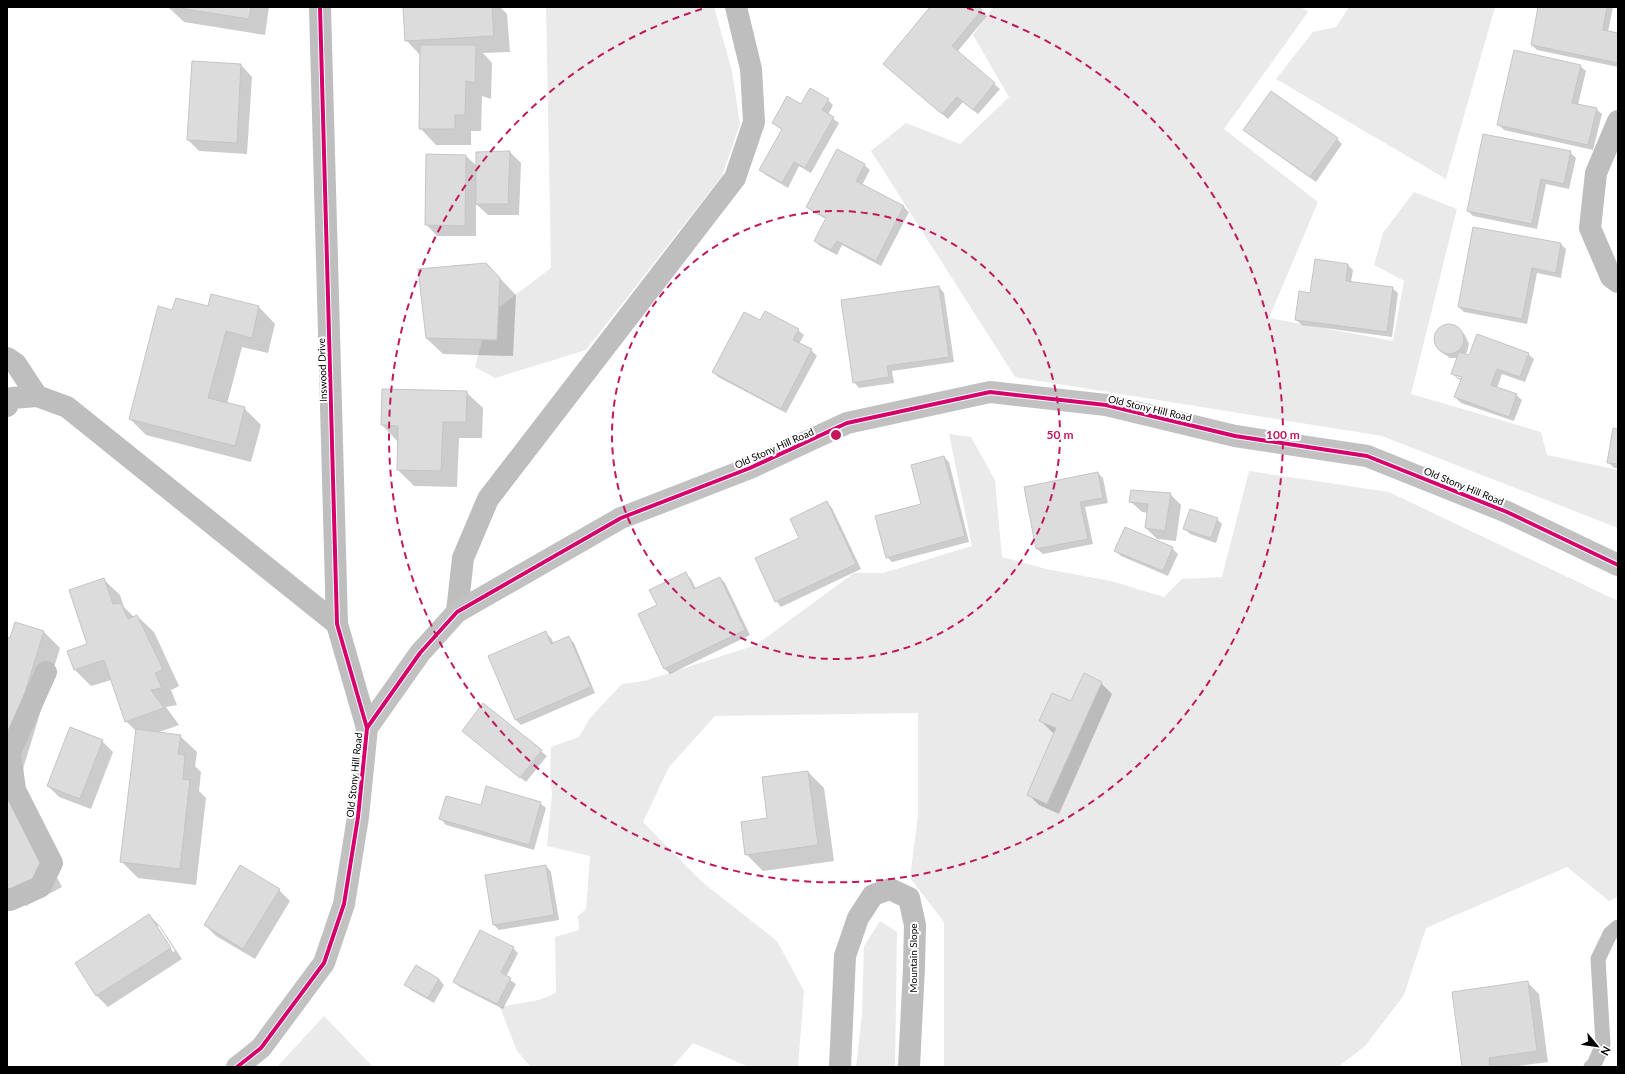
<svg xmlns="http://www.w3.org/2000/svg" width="1625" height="1074" font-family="Lato,sans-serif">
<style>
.green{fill:#eaeaea}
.shadow{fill:#0003;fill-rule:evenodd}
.building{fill:#dcdcdc;stroke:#c5c5c5}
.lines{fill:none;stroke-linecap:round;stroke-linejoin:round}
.lane{stroke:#bebebe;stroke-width:15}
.street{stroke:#bebebe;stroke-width:22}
.secondary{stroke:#c1c1c1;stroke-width:22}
.cycleway-casing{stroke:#fff;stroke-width:6}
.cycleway{stroke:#d6006c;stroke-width:4}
.ring{fill:none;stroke:#c2185b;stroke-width:2;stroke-dasharray:7 5}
.labels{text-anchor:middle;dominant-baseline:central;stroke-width:4;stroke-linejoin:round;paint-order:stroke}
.street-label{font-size:10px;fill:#000;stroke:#fff}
.centre{fill:#c2185b;stroke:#fff;stroke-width:2}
.ring-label{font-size:12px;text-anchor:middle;font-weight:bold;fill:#c2185b;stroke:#fff;stroke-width:4;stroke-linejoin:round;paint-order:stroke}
</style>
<rect width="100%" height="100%" fill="#fff"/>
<g class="green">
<path d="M 546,7 L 714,7 L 732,71 L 740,124 L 722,176 L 586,350 L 495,378 L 475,367 L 489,315 L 551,268 Z"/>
<path d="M 993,7 L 1301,7 L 1308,12 L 1224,129 L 1318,202 L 1269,318 L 1393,341 L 1404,281 L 1374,265 L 1383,233 L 1414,192 L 1457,209 L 1411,394 L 1541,432 L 1547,455 L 1618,470 L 1618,528 L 1382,436 L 1015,377 L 871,151 L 906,123 L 960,144 L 1009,97 L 973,35 Z"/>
<path d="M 1349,7 L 1495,7 L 1446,179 L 1276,79 L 1313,32 L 1336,27 Z"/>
<path d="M 949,434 L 971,437 L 995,480 L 1002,557 L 1046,569 L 1111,581 L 1164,597 L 1182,579 L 1222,577 L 1249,471 L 1389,492 L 1618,601 L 1618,897 L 1609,901 L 1567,867 L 1426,928 L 1404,995 L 1365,1046 L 1338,1067 L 944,1067 L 944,922 L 910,878 L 918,815 L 918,713 L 715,716 L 669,767 L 643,822 L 701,881 L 777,941 L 804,991 L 798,1067 L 749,1067 L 693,1043 L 672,1067 L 529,1067 L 530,1066 L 517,1051 L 500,1007 L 539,1000 L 556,993 L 555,937 L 579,930 L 578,916 L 586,909 L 590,856 L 547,846 L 552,794 L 550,778 L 551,747 L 579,737 L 590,718 L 622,684 L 644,681 L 756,645 L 854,573 L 883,573 L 972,546 Z"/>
<path d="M 880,921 L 897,932 L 895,1067 L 856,1067 L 862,1015 L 864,946 Z"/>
<path d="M 324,1016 L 373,1067 L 277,1067 Z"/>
</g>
<g class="shadow">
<path d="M 168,7 L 269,7 L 265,35 L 184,22 Z"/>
<path d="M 404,7 L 500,7 L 507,14 L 510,52 L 483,53 L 492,63 L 491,99 L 482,96 L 481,131 L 471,131 L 471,145 L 436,145 L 420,128 L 421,56 L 406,40 Z"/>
<path d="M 932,7 L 977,7 L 987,16 L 957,52 L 1000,89 L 978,114 L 963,102 L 948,119 L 889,69 Z"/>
<path d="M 1539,7 L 1613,7 L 1608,32 L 1618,34 L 1618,67 L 1537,50 L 1532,45 Z"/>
<path d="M 241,65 L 252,77 L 247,154 L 199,151 L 188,140 Z"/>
<path d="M 1580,66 L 1586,71 L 1578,105 L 1596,109 L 1602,114 L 1593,150 L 1504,130 L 1498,124 Z"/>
<path d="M 828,100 L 833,105 L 828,115 L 839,123 L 811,173 L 799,166 L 788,188 L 766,175 L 760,170 L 783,131 L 773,123 L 801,105 Z"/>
<path d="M 1244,130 L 1337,139 L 1342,144 L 1316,182 L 1250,135 Z"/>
<path d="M 510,152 L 521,163 L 519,215 L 488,215 L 476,204 L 476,236 L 437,236 L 426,224 L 466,156 L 477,166 Z"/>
<path d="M 1570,152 L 1576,158 L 1569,189 L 1546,184 L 1537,229 L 1473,216 L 1468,211 Z"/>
<path d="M 864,165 L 870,170 L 862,185 L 904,207 L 909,212 L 881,266 L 842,245 L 837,255 L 820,246 L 815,241 L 826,219 L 813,212 L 808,207 Z"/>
<path d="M 1474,228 L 1561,244 L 1566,249 L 1561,278 L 1537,273 L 1527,324 L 1464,312 L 1459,307 Z"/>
<path d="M 486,264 L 516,295 L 513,356 L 443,354 L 426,338 Z"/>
<path d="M 1348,265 L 1353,270 L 1351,282 L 1392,288 L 1398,293 L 1392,337 L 1302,325 L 1296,320 L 1311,294 Z"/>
<path d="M 939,287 L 944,293 L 954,362 L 892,371 L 894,383 L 859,388 L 854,382 Z"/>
<path d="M 212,295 L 259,307 L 275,324 L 268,353 L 242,347 L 227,404 L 244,408 L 261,425 L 251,462 L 146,435 L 130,419 L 173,311 L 209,307 Z"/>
<path d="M 761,322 L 798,330 L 804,335 L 799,344 L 811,350 L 817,356 L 786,413 L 718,377 L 713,372 Z"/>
<path d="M 1451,324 L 1459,329 L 1465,335 L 1469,344 L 1467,352 L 1464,355 L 1470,357 L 1528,354 L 1534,359 L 1525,382 L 1502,374 L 1497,388 L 1516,395 L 1522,400 L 1514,421 L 1461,403 L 1455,397 L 1462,380 L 1458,379 L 1452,373 L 1457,358 L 1450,358 L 1443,353 L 1437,347 L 1435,338 L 1438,329 L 1442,326 ZM 1457,375 L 1467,378 L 1466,380 L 1457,377 Z"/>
<path d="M 466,392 L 483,408 L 482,438 L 459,438 L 457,487 L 414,486 L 398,470 L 398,442 L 382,425 Z"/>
<path d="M 1618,430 L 1618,468 L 1614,468 L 1608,462 Z"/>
<path d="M 944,457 L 949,462 L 969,542 L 892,562 L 887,557 L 922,505 Z"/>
<path d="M 1098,473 L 1103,478 L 1108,503 L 1085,507 L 1093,544 L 1043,554 L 1037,549 Z"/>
<path d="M 1170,494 L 1181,505 L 1176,541 L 1157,539 L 1146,528 L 1148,513 L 1142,512 L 1130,501 Z"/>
<path d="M 827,503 L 832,508 L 861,569 L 781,607 L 776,601 Z"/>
<path d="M 1217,519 L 1222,524 L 1216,543 L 1190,534 L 1185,529 Z"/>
<path d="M 1125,529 L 1172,548 L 1178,554 L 1168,576 L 1121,556 L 1116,551 Z"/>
<path d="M 685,573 L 691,579 L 696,589 L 720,578 L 725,583 L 750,635 L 670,674 L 665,669 L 639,615 L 658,605 Z"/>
<path d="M 103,579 L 120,595 L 124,607 L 134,617 L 137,616 L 154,632 L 179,686 L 171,690 L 177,705 L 166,707 L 179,725 L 156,733 L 180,736 L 197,752 L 195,766 L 201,772 L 199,791 L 206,798 L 196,885 L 138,878 L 121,861 L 137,732 L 126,721 L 111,680 L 91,686 L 75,670 L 68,652 L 88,645 Z"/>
<path d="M 43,631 L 60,648 L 23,769 L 7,638 L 10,639 Z"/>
<path d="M 545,632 L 551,638 L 554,644 L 569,638 L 574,643 L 595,693 L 521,725 L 516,720 Z"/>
<path d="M 1101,683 L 1112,694 L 1059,814 L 1039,805 L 1028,794 L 1055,734 L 1052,732 L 1041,721 Z"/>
<path d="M 484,705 L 547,756 L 526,782 L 468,736 Z"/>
<path d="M 102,741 L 113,752 L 91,809 L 59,797 L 48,786 Z"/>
<path d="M 808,772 L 824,788 L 834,861 L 763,871 L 746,854 L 768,819 Z"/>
<path d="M 7,781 L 62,887 L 26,906 L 19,899 L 7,897 Z"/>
<path d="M 540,803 L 546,808 L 534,850 L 446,825 L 441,819 Z"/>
<path d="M 546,866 L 551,872 L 559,920 L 499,930 L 493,924 Z"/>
<path d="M 279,890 L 290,901 L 255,959 L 216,936 L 205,925 Z"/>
<path d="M 149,915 L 160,926 L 182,959 L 108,1007 L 97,996 L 76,963 ZM 156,926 L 159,926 L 175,951 L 173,952 Z"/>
<path d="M 513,948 L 518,953 L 506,977 L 516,984 L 503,1009 L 460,987 L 454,982 Z"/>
<path d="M 416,966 L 439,979 L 444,985 L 434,1003 L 411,990 L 406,985 Z"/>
<path d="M 1528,983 L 1539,994 L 1548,1062 L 1511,1067 L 1463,1067 Z"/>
</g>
<g class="building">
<path d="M 172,7 L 251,7 L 249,19 Z"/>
<path d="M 403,7 L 492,7 L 494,36 L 405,41 Z"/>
<path d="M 930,7 L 978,7 L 982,10 L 952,46 L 995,83 L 973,110 L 957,97 L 942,114 L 883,64 Z"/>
<path d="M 1538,7 L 1607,7 L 1603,30 L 1618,33 L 1618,63 L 1531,45 Z"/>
<path d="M 420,45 L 476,45 L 475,83 L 466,81 L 465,115 L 455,115 L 455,129 L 419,129 Z"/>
<path d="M 1514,50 L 1581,65 L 1572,103 L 1597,108 L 1588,145 L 1497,125 Z"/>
<path d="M 192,61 L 241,64 L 237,143 L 187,140 Z"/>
<path d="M 810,88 L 829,99 L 822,110 L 834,117 L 805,168 L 794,162 L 782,183 L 759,170 L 782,129 L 772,123 L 787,96 L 801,104 Z"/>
<path d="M 1271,91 L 1338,138 L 1310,177 L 1243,130 Z"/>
<path d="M 1483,134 L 1571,151 L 1564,184 L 1541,179 L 1532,224 L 1467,211 Z"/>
<path d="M 837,149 L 865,164 L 856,181 L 904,206 L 876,261 L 837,241 L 831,250 L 814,241 L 826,218 L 806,207 Z"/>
<path d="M 510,151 L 508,204 L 476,204 L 476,152 Z"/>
<path d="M 426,154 L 466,155 L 465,226 L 425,225 Z"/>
<path d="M 1473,227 L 1561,243 L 1556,273 L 1532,268 L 1522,319 L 1458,307 Z"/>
<path d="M 1315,259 L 1348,264 L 1346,281 L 1393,287 L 1387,332 L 1295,320 L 1299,291 L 1310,293 Z"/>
<path d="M 486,263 L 500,278 L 497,340 L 426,338 L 418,269 Z"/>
<path d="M 939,286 L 949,357 L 887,366 L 889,377 L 853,383 L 841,300 Z"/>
<path d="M 211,294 L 259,306 L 252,338 L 226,331 L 208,398 L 245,407 L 235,446 L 129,419 L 158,306 L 172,310 L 176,298 L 208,306 Z"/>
<path d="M 765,311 L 799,329 L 793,340 L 812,349 L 781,409 L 712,372 L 744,312 L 760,320 Z"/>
<circle cx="1449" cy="339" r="15"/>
<path d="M 1477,334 L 1529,353 L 1520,377 L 1497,369 L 1491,385 L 1517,394 L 1509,417 L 1454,397 L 1462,377 L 1451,374 L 1459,352 L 1469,355 Z"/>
<path d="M 382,389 L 467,391 L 466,422 L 443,422 L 441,471 L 397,470 L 398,426 L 381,425 Z"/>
<path d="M 1613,428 L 1618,429 L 1618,464 L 1607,463 Z"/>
<path d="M 944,456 L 965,536 L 886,558 L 875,516 L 921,504 L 911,465 Z"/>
<path d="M 1098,472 L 1103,498 L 1080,502 L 1088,539 L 1036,549 L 1024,487 Z"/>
<path d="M 1131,490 L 1171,493 L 1165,531 L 1145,528 L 1148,504 L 1129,502 Z"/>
<path d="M 827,501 L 856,564 L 775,602 L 755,558 L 799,538 L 790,519 Z"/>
<path d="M 1190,509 L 1218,518 L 1211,538 L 1183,529 Z"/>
<path d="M 1125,527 L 1173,547 L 1163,571 L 1114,551 Z"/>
<path d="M 686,572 L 694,589 L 720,577 L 745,630 L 664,669 L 638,614 L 657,605 L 649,590 Z"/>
<path d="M 104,578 L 113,604 L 121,603 L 128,619 L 137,615 L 163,669 L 155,673 L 162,688 L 151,690 L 164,708 L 125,722 L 104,660 L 74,670 L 67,651 L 87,644 L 69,590 Z"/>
<path d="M 15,622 L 44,631 L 7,751 L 7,637 L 10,638 Z"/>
<path d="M 546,631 L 551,644 L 569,636 L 591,687 L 515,720 L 488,656 Z"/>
<path d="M 1084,673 L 1102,682 L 1047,804 L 1027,795 L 1056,728 L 1039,721 L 1052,693 L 1071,701 Z"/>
<path d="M 483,703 L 542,750 L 520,778 L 462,731 Z"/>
<path d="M 70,727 L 103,740 L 80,799 L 47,786 Z"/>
<path d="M 136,729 L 181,735 L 178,754 L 185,755 L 183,779 L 190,780 L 180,869 L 120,862 Z"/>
<path d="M 808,771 L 818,845 L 745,855 L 741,822 L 767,818 L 762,777 Z"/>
<path d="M 486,786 L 541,802 L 529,845 L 439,819 L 446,796 L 481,805 Z"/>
<path d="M 7,795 L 47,871 L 9,891 L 7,887 Z"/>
<path d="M 240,865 L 280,889 L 243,949 L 204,925 Z"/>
<path d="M 546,865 L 554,915 L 493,925 L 485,875 Z"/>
<path d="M 149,914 L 171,948 L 96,996 L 75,963 Z"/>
<path d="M 480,930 L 514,947 L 501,972 L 511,978 L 497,1004 L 453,982 Z"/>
<path d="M 416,965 L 439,979 L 428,998 L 404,985 Z"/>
<path d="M 1528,981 L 1537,1051 L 1489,1058 L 1490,1067 L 1462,1067 L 1452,992 Z"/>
</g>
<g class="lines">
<path class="lane" d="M 1591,1067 L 1594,1065 L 1603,1044 L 1598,959 L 1610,934 L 1618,927"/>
<g class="street">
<path d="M 320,7 L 337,624 L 367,728"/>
<path d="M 1618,121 L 1596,173 L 1590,228 L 1611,277 L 1618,282"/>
<path d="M 7,358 L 16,364 L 37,396"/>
<path d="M 7,406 L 12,398 L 37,396 L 67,407 L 337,624"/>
<path d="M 457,612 L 463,558 L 488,499 L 735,178 L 754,122 L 751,69 L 736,7"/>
<path d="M 7,899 L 10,900 L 40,887 L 52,863 L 15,790 L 10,752 L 46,672"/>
<path d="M 840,1067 L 845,956 L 858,918 L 873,895 L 890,889 L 909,898 L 915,925 L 914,967 L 909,1067"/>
</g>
<path class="secondary" d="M 237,1067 L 261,1048 L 324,963 L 344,904 L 358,817 L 367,728 L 420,653 L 457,612 L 621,518 L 750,468 L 847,423 L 990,392 L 1106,405 L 1235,436 L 1367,456 L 1507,512 L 1618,565"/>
<defs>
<g id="cycleway">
<path d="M 320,7 L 337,624 L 367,728"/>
<path d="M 237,1067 L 261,1048 L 324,963 L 344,904 L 358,817 L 367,728 L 420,653 L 457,612 L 621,518 L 750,468 L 847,423 L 990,392 L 1106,405 L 1235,436 L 1367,456 L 1507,512 L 1618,565"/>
</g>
</defs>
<use href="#cycleway" class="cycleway-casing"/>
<use href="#cycleway" class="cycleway"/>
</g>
<g class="ring">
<circle cx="836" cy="435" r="224"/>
<path d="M967 8A447 447 0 1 1 705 8"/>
</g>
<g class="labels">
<g class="street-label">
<text transform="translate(322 370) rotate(-92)">Inswood Drive</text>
<text transform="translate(1150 408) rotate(13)">Old Stony Hill Road</text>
<text transform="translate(774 448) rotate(-24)">Old Stony Hill Road</text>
<text transform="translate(1464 486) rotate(22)">Old Stony Hill Road</text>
<text transform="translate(354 775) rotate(-84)">Old Stony Hill Road</text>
<text transform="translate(913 958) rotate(-90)">Mountain Slope</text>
</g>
</g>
<circle cx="836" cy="435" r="6" class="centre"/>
<g class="ring-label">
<text x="1060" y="439">50 m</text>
<text x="1283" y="439">100 m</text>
</g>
<rect width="1625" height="1074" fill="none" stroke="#000000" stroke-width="16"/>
<g transform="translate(1597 1046) rotate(119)" stroke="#ffffff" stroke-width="3" paint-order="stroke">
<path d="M0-3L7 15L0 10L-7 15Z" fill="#000000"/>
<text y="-6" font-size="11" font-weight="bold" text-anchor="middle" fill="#000000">N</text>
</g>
</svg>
